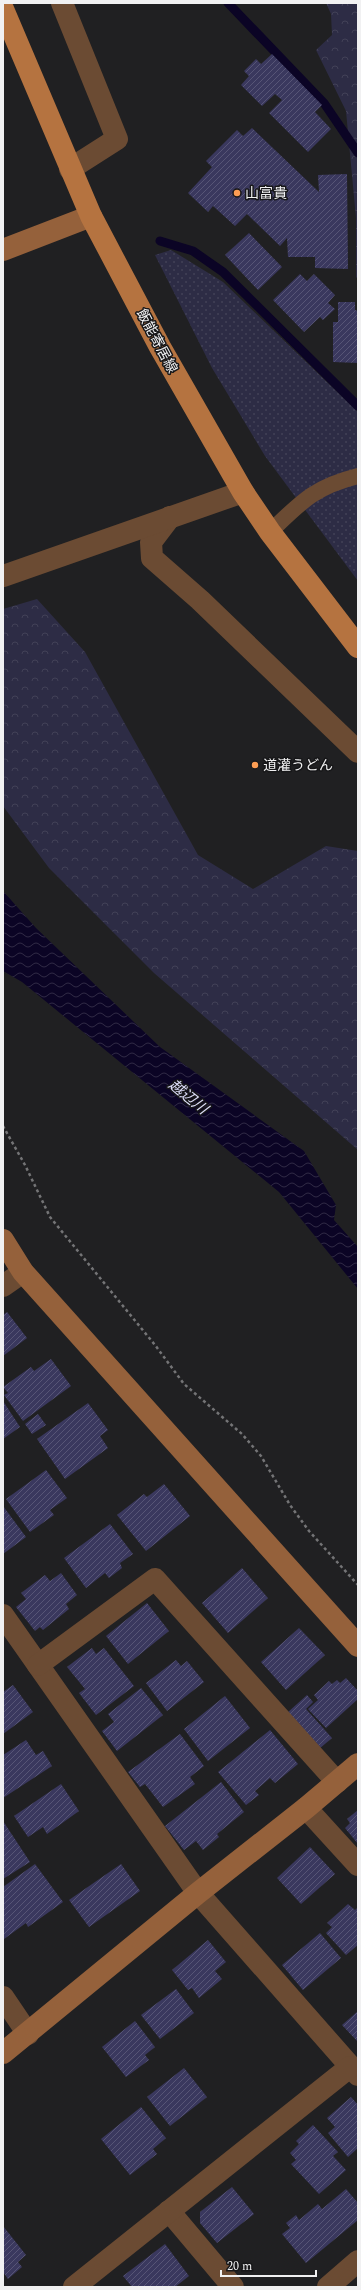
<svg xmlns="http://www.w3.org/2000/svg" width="361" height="2290" font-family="Spectral,'Noto Sans JP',serif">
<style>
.grass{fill:url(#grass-dots)}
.forest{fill:url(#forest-crowns)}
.water{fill:url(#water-waves)}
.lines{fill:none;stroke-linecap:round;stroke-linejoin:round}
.stream{stroke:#0b0425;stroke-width:9}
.building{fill:url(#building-hatch)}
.path{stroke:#747476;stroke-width:2.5;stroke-dasharray:3 3;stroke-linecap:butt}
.lane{stroke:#6b4b33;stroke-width:16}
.street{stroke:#6b4b33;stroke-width:22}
.secondary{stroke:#95613b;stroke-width:22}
.primary{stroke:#b57340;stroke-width:22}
.poi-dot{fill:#fc9d53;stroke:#171719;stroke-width:1.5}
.labels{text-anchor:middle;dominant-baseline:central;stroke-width:3;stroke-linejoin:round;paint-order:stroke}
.poi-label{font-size:14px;fill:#f1f1f2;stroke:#171719;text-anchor:start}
.street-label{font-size:14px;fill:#f1f1f2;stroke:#171719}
.water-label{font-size:15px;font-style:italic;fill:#dedefa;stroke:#171719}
</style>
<defs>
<pattern id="grass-dots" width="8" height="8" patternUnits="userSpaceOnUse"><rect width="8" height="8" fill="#2d2c45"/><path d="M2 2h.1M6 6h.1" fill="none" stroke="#424157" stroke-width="1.8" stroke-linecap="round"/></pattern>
<pattern id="forest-crowns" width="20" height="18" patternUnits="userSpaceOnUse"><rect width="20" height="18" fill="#2d2c45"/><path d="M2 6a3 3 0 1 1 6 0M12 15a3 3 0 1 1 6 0" fill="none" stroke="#424157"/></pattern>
<pattern id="water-waves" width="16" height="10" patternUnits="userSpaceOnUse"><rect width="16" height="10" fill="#0b0425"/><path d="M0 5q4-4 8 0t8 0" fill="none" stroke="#2f2945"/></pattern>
<pattern id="building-hatch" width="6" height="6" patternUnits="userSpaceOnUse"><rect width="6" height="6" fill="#3a385e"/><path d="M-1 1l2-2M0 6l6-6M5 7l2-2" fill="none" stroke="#575576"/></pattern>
</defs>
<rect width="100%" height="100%" fill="#202022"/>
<path class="grass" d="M 171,250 L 223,282 L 358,412 L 358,581 L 265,456 L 212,368 L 155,255 Z"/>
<g class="forest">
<path d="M 326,3 L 358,3 L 358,279 L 356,277 L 356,218 L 346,111 L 316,50 L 332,35 L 331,14 Z"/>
<path d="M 37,599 L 85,652 L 198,855 L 253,889 L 326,846 L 358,851 L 358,1150 L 154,973 L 49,868 L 3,806 L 3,609 Z"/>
</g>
<path class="water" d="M 3,891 L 36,928 L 160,1047 L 304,1151 L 336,1205 L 334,1220 L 358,1247 L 358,1289 L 279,1192 L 22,982 L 3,971 Z"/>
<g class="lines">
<g class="stream">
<path d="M 228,3 L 324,103 L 358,153"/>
<path d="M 160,241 L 193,251 L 223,272 L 358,406"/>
</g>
</g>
<g class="building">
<path d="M 272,54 L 322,105 L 315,112 L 331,129 L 308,152 L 269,113 L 282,100 L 275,94 L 262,106 L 241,85 L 249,76 L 244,71 L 256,59 L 261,64 Z"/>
<path d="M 252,128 L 319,192 L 318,175 L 347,174 L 348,269 L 315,268 L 315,257 L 288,257 L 287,238 L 280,246 L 247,214 L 235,226 L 213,206 L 208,212 L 188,193 L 212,167 L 206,161 L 237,130 L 243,136 Z"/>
<path d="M 249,233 L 282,267 L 258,290 L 225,255 Z"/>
<path d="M 300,274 L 307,281 L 314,274 L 335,295 L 328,303 L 335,309 L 323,320 L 320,317 L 304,332 L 273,300 Z"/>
<path d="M 338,302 L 355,302 L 355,310 L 358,311 L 358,363 L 333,362 L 333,322 L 338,322 Z"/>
<path d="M 7,1312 L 27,1338 L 3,1356 L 3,1315 Z"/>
<path d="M 51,1359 L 71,1386 L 23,1421 L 4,1395 L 8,1393 L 3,1387 L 31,1367 L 34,1371 Z"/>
<path d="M 3,1401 L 20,1427 L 3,1439 Z"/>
<path d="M 88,1403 L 108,1430 L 100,1436 L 108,1448 L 65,1479 L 37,1439 Z"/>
<path d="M 38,1414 L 46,1425 L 32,1434 L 25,1424 Z"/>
<path d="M 46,1470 L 67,1498 L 50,1510 L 54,1515 L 30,1532 L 6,1499 Z"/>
<path d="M 164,1484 L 190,1516 L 146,1551 L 117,1515 L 144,1494 L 147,1497 Z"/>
<path d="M 3,1506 L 26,1537 L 3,1554 Z"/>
<path d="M 110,1524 L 133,1554 L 120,1563 L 122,1568 L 109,1578 L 105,1573 L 86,1588 L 64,1558 Z"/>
<path d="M 242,1568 L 268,1598 L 228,1633 L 202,1603 Z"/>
<path d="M 61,1573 L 77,1595 L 66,1604 L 69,1609 L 43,1630 L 40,1627 L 35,1631 L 16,1607 L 26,1599 L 21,1593 L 45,1575 L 50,1581 Z"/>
<path d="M 147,1603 L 169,1631 L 128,1664 L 106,1636 Z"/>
<path d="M 299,1628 L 325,1655 L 286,1690 L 261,1662 Z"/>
<path d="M 92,1648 L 96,1654 L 104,1648 L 134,1686 L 96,1715 L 79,1693 L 85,1689 L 67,1667 Z"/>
<path d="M 176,1660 L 181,1666 L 187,1661 L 204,1682 L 167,1711 L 146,1683 Z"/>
<path d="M 346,1678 L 358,1691 L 358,1699 L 326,1728 L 308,1709 L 318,1700 L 314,1695 L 329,1681 L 332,1684 L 337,1680 L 340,1683 Z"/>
<path d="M 13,1685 L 33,1712 L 3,1734 L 3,1692 Z"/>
<path d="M 141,1688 L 163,1715 L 117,1751 L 102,1731 L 114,1722 L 108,1714 Z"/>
<path d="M 307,1695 L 313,1702 L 306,1709 L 332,1738 L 319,1749 L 287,1713 Z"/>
<path d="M 225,1696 L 250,1728 L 208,1761 L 184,1729 Z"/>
<path d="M 270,1730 L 298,1764 L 275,1783 L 270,1778 L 255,1791 L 259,1795 L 246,1805 L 218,1772 Z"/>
<path d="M 180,1734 L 204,1766 L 190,1777 L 195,1784 L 163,1807 L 145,1784 L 140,1787 L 128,1772 Z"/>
<path d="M 26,1740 L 36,1755 L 43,1751 L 52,1766 L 3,1798 L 3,1755 Z"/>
<path d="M 221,1782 L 244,1812 L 217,1834 L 219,1837 L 203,1850 L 196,1841 L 184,1850 L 165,1826 Z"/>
<path d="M 61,1784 L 79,1811 L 47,1834 L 43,1827 L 28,1837 L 14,1816 Z"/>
<path d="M 358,1810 L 358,1844 L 345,1828 L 350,1823 L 347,1819 Z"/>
<path d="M 3,1821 L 30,1862 L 3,1879 Z"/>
<path d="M 310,1847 L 335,1874 L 301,1904 L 277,1878 Z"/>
<path d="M 35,1864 L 63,1902 L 28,1927 L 26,1923 L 4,1939 L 3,1887 Z"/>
<path d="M 121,1864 L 140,1891 L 89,1927 L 69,1900 Z"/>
<path d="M 348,1904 L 355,1910 L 358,1907 L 358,1945 L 346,1955 L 326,1933 L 332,1927 L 327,1923 Z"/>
<path d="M 320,1933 L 341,1958 L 303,1990 L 282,1965 Z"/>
<path d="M 208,1940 L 226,1962 L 215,1971 L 222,1979 L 199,1998 L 192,1988 L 188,1990 L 172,1970 Z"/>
<path d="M 176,1989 L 194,2013 L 160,2039 L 141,2015 Z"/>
<path d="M 358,2011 L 358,2042 L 342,2025 Z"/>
<path d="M 135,2021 L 155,2047 L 145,2055 L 149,2060 L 126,2077 L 102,2047 Z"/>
<path d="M 184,2068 L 207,2097 L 170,2126 L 147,2097 Z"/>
<path d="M 351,2097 L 358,2105 L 358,2148 L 348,2157 L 328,2133 L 335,2127 L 327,2118 Z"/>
<path d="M 141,2107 L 166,2138 L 153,2149 L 157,2154 L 130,2175 L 101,2139 Z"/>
<path d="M 313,2125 L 338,2152 L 333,2156 L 346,2170 L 319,2194 L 291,2164 L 296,2160 L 290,2153 L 299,2144 L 296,2141 Z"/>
<path d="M 232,2187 L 254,2214 L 217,2243 L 200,2223 L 200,2212 Z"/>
<path d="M 346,2189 L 358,2203 L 358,2220 L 306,2263 L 282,2234 L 290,2228 L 286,2223 L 296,2215 L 299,2220 L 318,2204 L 322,2209 Z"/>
<path d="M 3,2226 L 26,2255 L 18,2262 L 22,2267 L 8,2279 L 3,2272 Z"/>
<path d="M 165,2244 L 189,2276 L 175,2287 L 132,2287 L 123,2276 Z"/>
</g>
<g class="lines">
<path class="path" d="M 3,1126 L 25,1165 L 50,1217 L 155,1345 L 184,1384 L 242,1434 L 261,1456 L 290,1505 L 309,1531 L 358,1585"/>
<path class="lane" d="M 270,532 C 301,502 314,487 358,476"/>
<g class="street">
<path d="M 62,3 L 117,139 L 70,169"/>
<path d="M 170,517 L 151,542 L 152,558 L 200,600 L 358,752"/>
<path d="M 3,576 L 243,492"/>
<path d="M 3,1286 L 23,1272"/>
<path d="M 3,1615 L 198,1893 L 358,2075"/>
<path d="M 38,1665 L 155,1579 L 337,1782"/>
<path d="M 306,1808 L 358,1865"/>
<path d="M 3,1997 L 28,2034"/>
<path d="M 169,2211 L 233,2287"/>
<path d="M 74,2287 L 350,2067"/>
<path d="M 328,2287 L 358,2261"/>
</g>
<g class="secondary">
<path d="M 3,250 L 91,216"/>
<path d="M 3,1240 L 23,1272 L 358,1646"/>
<path d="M 3,2053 L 198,1893 L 306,1808 L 358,1764"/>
</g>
<path class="primary" d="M 3,9 L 91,216 L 160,347 L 243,492 L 270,532 L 358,647"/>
</g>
<g class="poi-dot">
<circle cx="237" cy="193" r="4"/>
<circle cx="255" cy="765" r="4"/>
</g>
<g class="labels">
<g class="poi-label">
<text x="245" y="193">山富貴</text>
<text x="263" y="765">道灌うどん</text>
</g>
<g class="street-label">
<text transform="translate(157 341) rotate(62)">飯能寄居線</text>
</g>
<g class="water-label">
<text transform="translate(188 1097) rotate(39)">越辺川</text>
</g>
</g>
<rect width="361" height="2290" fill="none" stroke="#f1f1f2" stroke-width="8"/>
<path d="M221 2270v6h95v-6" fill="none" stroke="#f1f1f2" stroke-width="2"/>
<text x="227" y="2270" font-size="12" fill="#f1f1f2" stroke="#171719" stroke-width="3" paint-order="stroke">20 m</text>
</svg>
